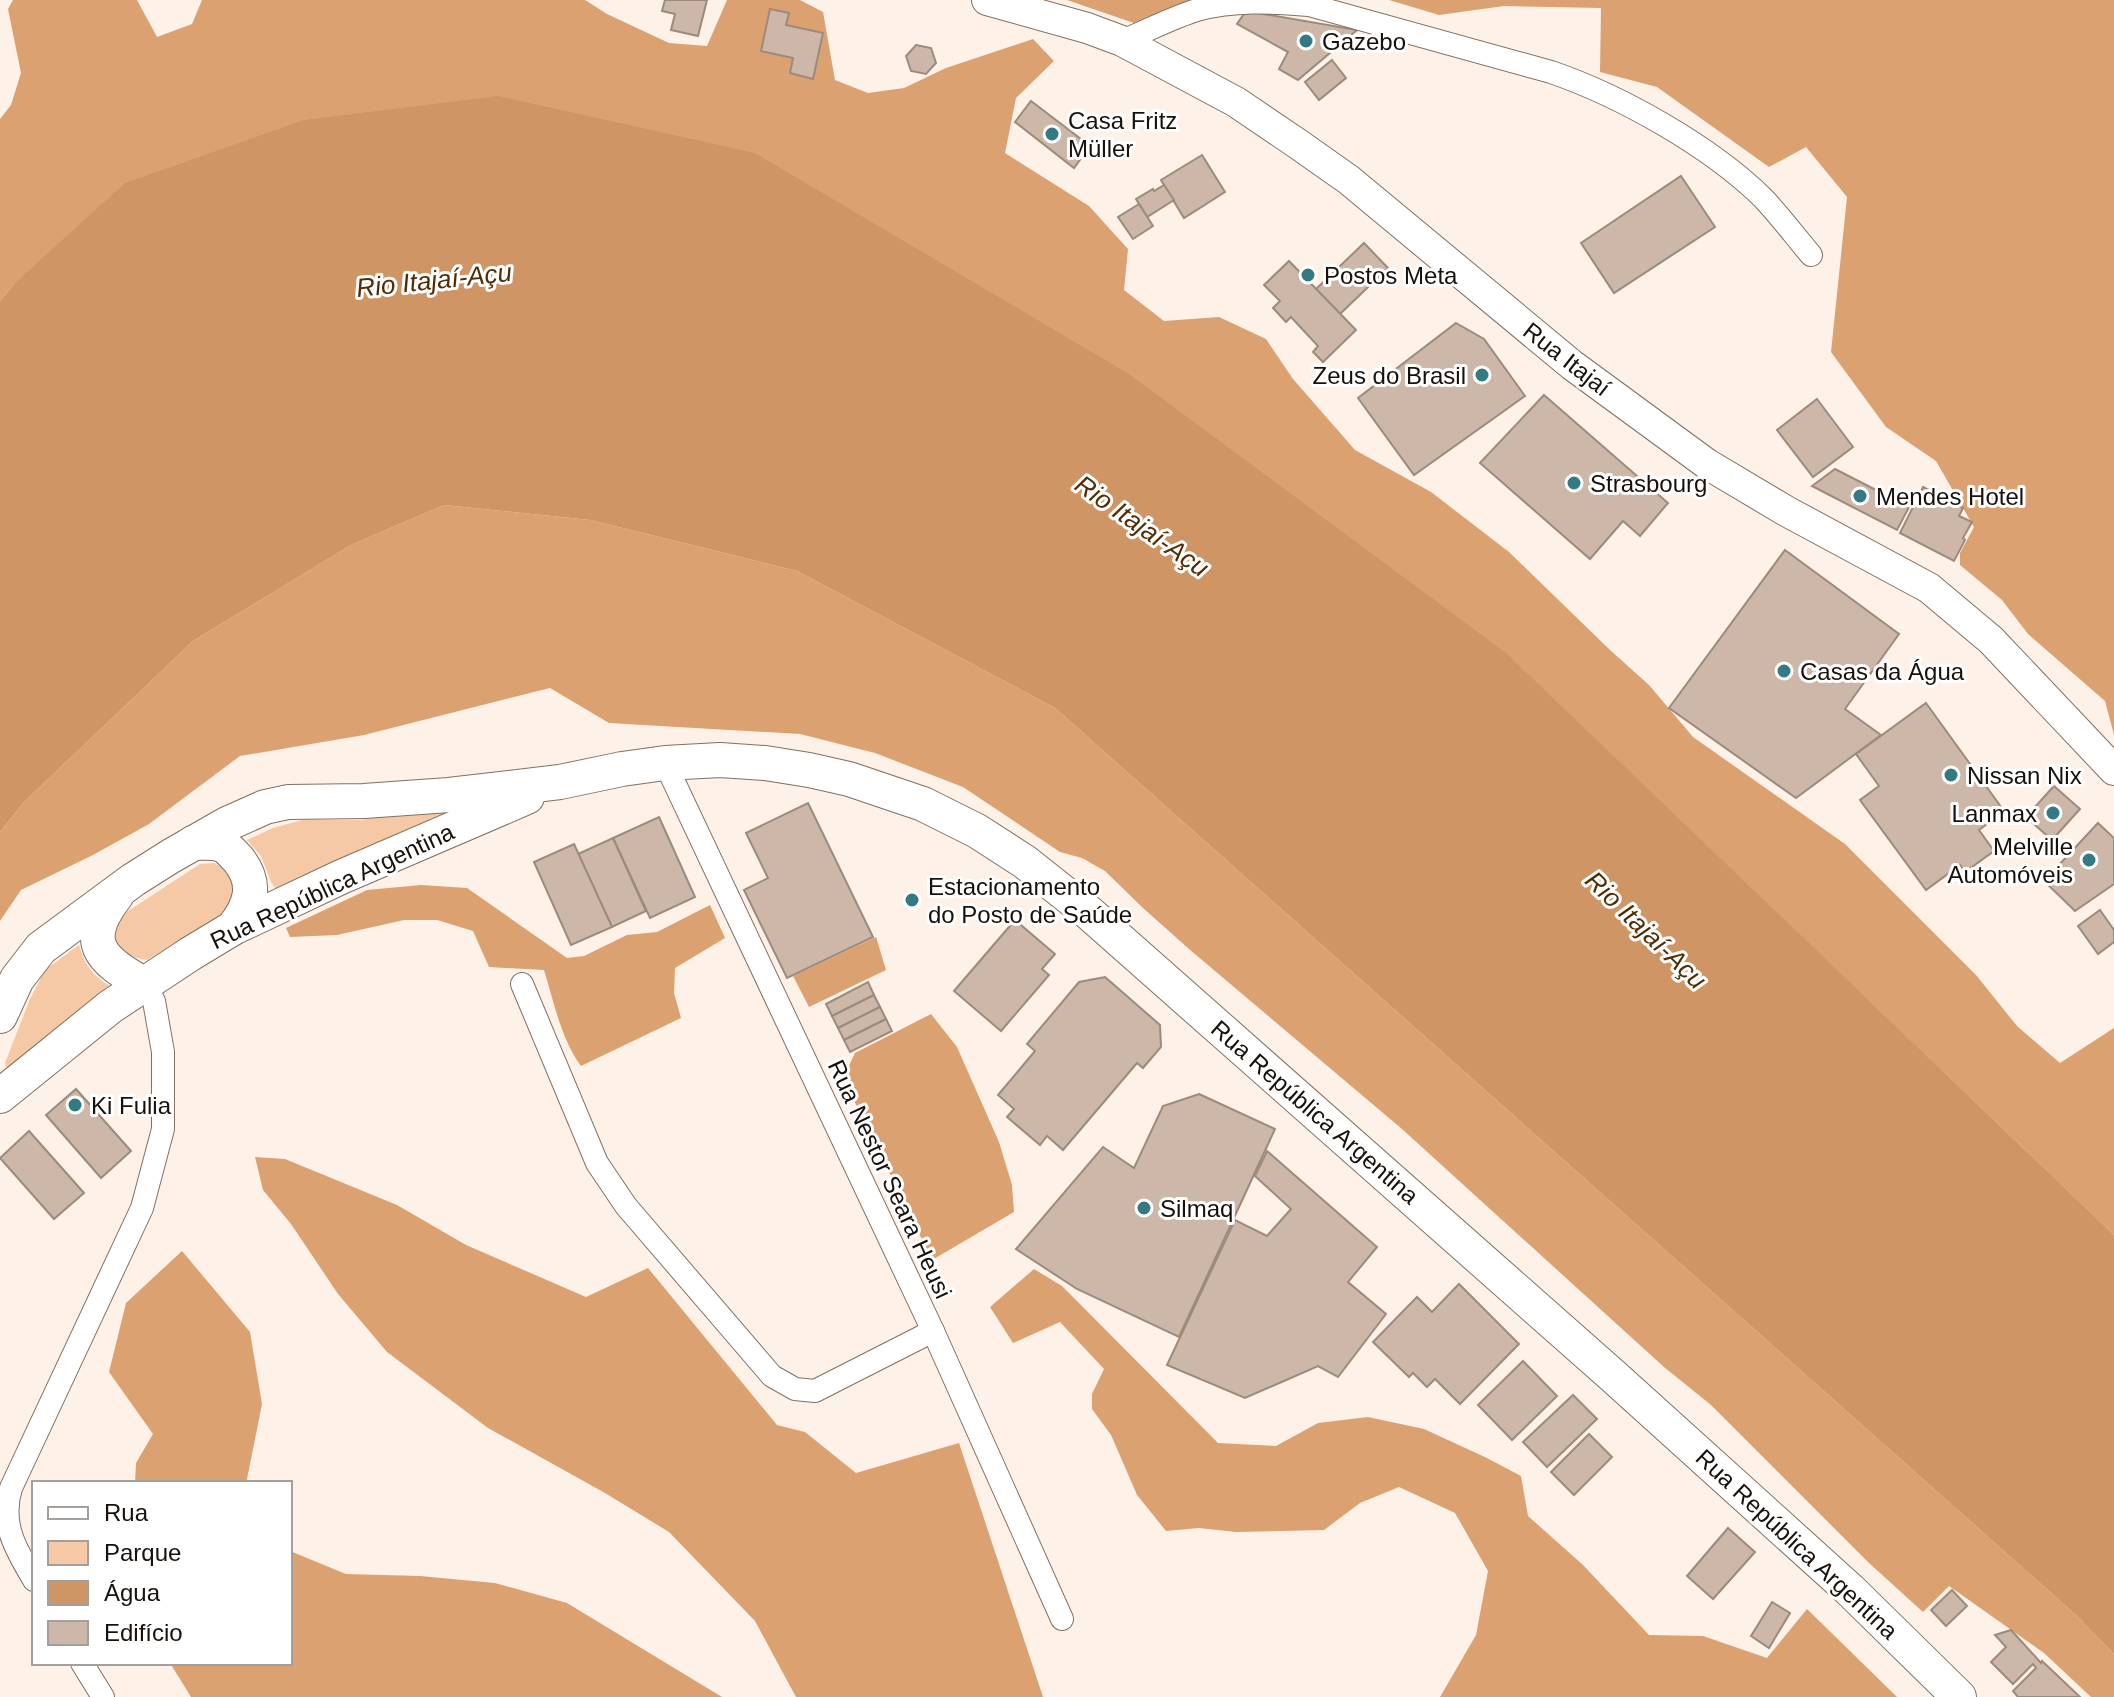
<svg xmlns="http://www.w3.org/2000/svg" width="2114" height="1697" font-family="Helvetica,sans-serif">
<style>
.green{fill:#f6c9a6}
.forest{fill:#dca171}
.water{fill:#cf9565}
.building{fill:#ccb7a8;stroke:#9e8a7b;stroke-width:2}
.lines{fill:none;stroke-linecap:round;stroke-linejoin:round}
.street-casing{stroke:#826f61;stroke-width:24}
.secondary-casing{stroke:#826f61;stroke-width:32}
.primary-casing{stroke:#826f61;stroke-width:36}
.street{stroke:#fff;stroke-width:22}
.secondary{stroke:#fff;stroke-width:30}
.primary{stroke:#fff;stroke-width:34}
.poi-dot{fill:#337b83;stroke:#fff;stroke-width:3}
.labels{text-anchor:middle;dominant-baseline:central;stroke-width:6;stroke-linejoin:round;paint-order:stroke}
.poi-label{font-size:24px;fill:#17100b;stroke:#fff;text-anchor:start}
.street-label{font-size:24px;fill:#17100b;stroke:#fff}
.water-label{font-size:26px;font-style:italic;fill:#522c04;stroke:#fff}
</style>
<rect width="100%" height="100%" fill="#fef1e7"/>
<g class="green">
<path d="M 472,803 L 276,889 L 271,882 L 261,856 L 247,840 L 273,828 L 302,820 L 360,820 Z"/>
<path d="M 214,863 C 234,874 238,888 229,910 L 147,960 C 121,956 105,939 122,915 L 200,864 Z"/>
<path d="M 79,945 C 86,970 96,978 118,991 L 7,1070 L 5,1063 L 30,999 L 45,970 Z"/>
</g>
<g class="forest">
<path d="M 13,0 L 137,0 L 157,37 L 192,24 L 202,0 L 585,0 L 607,14 L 669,43 L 707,46 L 727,0 L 800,0 L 823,12 L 835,80 L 868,93 L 904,88 L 946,68 L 1033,39 L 1054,61 L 1016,98 L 1005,153 L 1089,206 L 1128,249 L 1124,290 L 1164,321 L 1219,317 L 1266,339 L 1293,379 L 1355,450 L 1431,492 L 1509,552 L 1609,649 L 1649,685 L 1693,737 L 1845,844 L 1976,975 L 2017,1026 L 2060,1063 L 2114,1028 L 2114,1235 L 1505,653 L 15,283 L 0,301 L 0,119 L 11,105 L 21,73 L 8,9 Z"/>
<path d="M 1067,0 L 1255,0 L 1160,32 Z"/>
<path d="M 1389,0 L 2114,0 L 2114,735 L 2105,701 L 2028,634 L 2002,600 L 1960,565 L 1960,553 L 1974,527 L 1936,461 L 1886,427 L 1831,352 L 1847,197 L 1806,147 L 1769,167 L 1657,87 L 1600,72 L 1601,8 L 1504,6 L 1439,15 Z"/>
<path d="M 444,505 L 590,520 L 797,571 L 1055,708 L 2076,1615 L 2114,1654 L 2114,1697 L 2091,1697 L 2044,1653 L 1949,1586 L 1923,1612 L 1869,1563 L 1711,1405 L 1664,1367 L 1402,1129 L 1189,949 L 1143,908 L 1105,871 L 1082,858 L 1060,852 L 963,787 L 875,753 L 800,734 L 609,723 L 550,688 L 364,735 L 240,756 L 149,824 L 93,855 L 21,890 L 0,921 L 0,832 L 23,803 L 193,641 L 351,545 Z"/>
<path d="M 421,885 L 467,888 L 567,958 L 584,956 L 627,935 L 657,932 L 710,905 L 725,938 L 675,968 L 674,993 L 681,1018 L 581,1066 C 561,1039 554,1002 544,970 L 489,967 L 473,931 L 437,920 L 404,920 L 337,935 L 290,937 L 286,928 L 367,890 Z"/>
<path d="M 876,937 L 886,970 L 809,1007 L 793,976 Z"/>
<path d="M 931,1014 L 957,1047 L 999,1142 L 1012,1185 L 1014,1212 L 932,1260 L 843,1078 L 855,1053 Z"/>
<path d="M 255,1157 L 285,1159 L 397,1205 L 466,1245 L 586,1297 L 648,1268 L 777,1425 L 805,1432 L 856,1473 L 959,1443 L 1043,1697 L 796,1697 L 755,1621 L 669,1532 L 605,1493 L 488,1428 L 387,1352 L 338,1294 L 291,1224 L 263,1190 Z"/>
<path d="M 182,1251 L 250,1332 L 262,1404 L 247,1479 L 249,1483 L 135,1483 L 136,1463 L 153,1434 L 109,1372 L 126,1303 Z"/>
<path d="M 1034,1269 L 1062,1286 L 1218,1443 L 1276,1446 L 1318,1423 L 1368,1417 L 1424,1429 L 1487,1458 L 1521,1476 L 1528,1516 L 1583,1565 L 1649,1635 L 1703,1636 L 1767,1658 L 1807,1609 L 1897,1697 L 1440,1697 L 1476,1635 L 1488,1571 L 1455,1513 L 1399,1487 L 1360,1503 L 1324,1530 L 1236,1532 L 1199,1528 L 1166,1531 L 1137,1495 L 1111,1435 L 1092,1409 L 1092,1394 L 1104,1369 L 1060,1322 L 1013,1343 L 990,1307 Z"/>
<path d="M 290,1551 L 346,1574 L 420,1576 L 495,1583 L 567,1603 L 722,1697 L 191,1697 L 170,1663 L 290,1663 Z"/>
</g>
<path class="water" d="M 498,96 L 755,153 L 1129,374 L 1506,653 L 2114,1235 L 2114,1654 L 2076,1615 L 1055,708 L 797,571 L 590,520 L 444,505 L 351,545 L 193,641 L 23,803 L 0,832 L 0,301 L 15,283 L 125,183 L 304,120 Z"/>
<g class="building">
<path d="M 665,0 L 707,0 L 698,36 L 671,30 L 675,14 L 662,11 Z"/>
<path d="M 770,9 L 789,13 L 786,25 L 823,33 L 813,79 L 790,73 L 793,58 L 761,51 Z"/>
<path d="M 1246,11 L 1357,30 L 1298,80 L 1279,69 L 1288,52 L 1237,24 Z"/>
<path d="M 916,45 L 931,48 L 936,63 L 926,74 L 911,71 L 906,56 Z"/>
<path d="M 1332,60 L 1346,78 L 1319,100 L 1305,82 Z"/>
<path d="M 1031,101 L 1090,146 L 1074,168 L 1015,122 Z"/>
<path d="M 1202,155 L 1225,192 L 1184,218 L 1161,180 Z"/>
<path d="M 1681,176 L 1715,227 L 1614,293 L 1581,243 Z"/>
<path d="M 1164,185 L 1174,200 L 1147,217 L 1136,199 L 1153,189 L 1154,191 Z"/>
<path d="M 1139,204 L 1153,226 L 1133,239 L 1118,217 Z"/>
<path d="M 1364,243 L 1388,268 L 1340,314 L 1316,289 Z"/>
<path d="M 1289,261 L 1356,330 L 1323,362 L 1313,352 L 1318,346 L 1291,317 L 1286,322 L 1273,308 L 1280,301 L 1264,285 Z"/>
<path d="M 1456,323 L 1484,339 L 1525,396 L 1414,475 L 1358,398 Z"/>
<path d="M 1544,395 L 1668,503 L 1640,536 L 1623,521 L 1590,559 L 1480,463 Z"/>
<path d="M 1817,399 L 1853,447 L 1813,477 L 1777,430 Z"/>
<path d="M 1835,469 L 1909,507 L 1897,530 L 1812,486 Z"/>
<path d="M 1923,487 L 1963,508 L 1959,516 L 1972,522 L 1963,538 L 1965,540 L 1954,561 L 1900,533 Z"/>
<path d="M 1785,550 L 1899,634 L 1845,709 L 1881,735 L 1796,798 L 1669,708 Z"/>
<path d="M 1926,703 L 2004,811 L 1979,830 L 1994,851 L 1965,872 L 1960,865 L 1926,890 L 1860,800 L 1879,786 L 1856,754 Z"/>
<path d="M 2054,786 L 2080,809 L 2052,840 L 2026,817 Z"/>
<path d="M 808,803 L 873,937 L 787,978 L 744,890 L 768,878 L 746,833 Z"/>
<path d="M 659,817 L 695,897 L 650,918 L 613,838 Z"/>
<path d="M 2098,823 L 2114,838 L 2114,884 L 2075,911 L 2044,881 Z"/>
<path d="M 613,838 L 646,911 L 612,927 L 578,854 Z"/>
<path d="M 574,844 L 612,927 L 571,945 L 534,862 Z"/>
<path d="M 2100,910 L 2114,930 L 2114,942 L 2098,954 L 2078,926 Z"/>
<path d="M 1015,920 L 1055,954 L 1042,969 L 1049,975 L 1001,1031 L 954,991 Z"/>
<path d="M 1105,977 L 1160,1025 L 1161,1047 L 1143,1068 L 1137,1063 L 1063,1150 L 1047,1136 L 1040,1145 L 1007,1117 L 1014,1109 L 998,1095 L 1035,1051 L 1027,1044 L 1079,982 Z"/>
<path d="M 868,982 L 874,995 L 832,1016 L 826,1004 Z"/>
<path d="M 874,995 L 880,1007 L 838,1028 L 832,1016 Z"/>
<path d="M 880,1007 L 886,1019 L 844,1040 L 838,1028 Z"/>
<path d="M 886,1019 L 892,1031 L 850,1052 L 844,1040 Z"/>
<path d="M 76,1089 L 131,1151 L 101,1178 L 46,1115 Z"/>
<path d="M 1199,1094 L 1275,1129 L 1179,1337 L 1077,1289 L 1016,1249 L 1103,1147 L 1134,1168 L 1163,1106 Z"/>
<path d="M 29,1131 L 84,1193 L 54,1219 L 0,1158 Z"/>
<path d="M 1267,1151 L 1377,1247 L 1348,1282 L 1386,1314 L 1338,1377 L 1318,1366 L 1245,1398 L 1167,1365 L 1235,1220 L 1267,1236 L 1291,1209 L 1255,1176 Z"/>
<path d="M 1459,1284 L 1519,1344 L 1460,1404 L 1435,1379 L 1427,1387 L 1413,1373 L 1409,1377 L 1373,1342 L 1417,1297 L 1432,1312 Z"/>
<path d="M 1523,1361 L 1557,1396 L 1512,1440 L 1478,1405 Z"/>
<path d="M 1573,1395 L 1597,1419 L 1547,1467 L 1523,1442 Z"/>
<path d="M 1589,1434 L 1612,1457 L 1574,1495 L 1551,1472 Z"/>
<path d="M 1728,1528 L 1755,1552 L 1713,1599 L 1687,1576 Z"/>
<path d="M 1952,1590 L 1967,1606 L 1946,1626 L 1931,1610 Z"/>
<path d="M 1772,1602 L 1790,1613 L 1769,1648 L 1751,1636 Z"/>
<path d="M 2011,1630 L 2041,1663 L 2042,1661 L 2080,1697 L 2018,1697 L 2013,1691 L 2036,1668 L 2033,1664 L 2013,1684 L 1991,1662 L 2006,1647 L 1995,1635 Z"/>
</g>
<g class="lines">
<defs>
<g id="street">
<path d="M 1122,41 C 1147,31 1171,18 1197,10 C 1234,0 1271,2 1309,5 L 1551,72 C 1621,96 1710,146 1763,198 C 1780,216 1795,236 1811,255"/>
<path d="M 665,763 L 933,1331 L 1062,1619"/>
<path d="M 522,984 L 597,1163 L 626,1206 L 772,1376 L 795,1389 L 815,1391 L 933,1331"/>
<path d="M 34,1580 C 16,1550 0,1524 11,1488 L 142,1208 L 163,1129 L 163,1052 L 154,1001 L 144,984"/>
<path d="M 82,1663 L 103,1697"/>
</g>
<path id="secondary" d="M 987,0 L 1087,28 L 1122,41 L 1236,102 L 1298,144 L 1349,180 L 1572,365 L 1707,464 L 1786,511 L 1929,588 L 1991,640 L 2114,770"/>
<g id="primary">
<path d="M 193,843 C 203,843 215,841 224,846 C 229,849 234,855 238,859 C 258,884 251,905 233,928"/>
<path d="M 116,896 C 81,941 99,960 144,984"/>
<path d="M 0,1016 L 17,979 L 41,948 L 133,880 L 171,856 L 227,824 L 265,807 L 288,802 L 364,801 L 449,795 L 560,782 L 622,769 L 665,763 L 720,760 L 765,763 L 809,770 L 849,779 L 923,804 L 977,831 L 1025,862 L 1088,912 L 1612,1375 L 1850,1590 L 1959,1697"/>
<path d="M 0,1096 L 110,1007 L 190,954 L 233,928 L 341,877 L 527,797"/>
</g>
</defs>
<use href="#street" class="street-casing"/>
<use href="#secondary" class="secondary-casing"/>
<use href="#primary" class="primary-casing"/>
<use href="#street" class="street"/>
<use href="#secondary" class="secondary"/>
<use href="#primary" class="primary"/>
</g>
<g class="poi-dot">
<circle cx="1306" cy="41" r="8"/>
<circle cx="1052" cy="134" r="8"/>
<circle cx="1308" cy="275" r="8"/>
<circle cx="1482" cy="375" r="8"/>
<circle cx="1574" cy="483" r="8"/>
<circle cx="1860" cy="496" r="8"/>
<circle cx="1784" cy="671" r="8"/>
<circle cx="1951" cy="775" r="8"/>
<circle cx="2053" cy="813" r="8"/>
<circle cx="2089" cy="860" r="8"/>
<circle cx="912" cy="900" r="8"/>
<circle cx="75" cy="1105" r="8"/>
<circle cx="1144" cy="1208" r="8"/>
</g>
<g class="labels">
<g class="poi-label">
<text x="1322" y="41">Gazebo</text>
<text x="1068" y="120">Casa Fritz<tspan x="1068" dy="28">Müller</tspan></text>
<text x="1324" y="275">Postos Meta</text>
<text x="1466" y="375" text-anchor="end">Zeus do Brasil</text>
<text x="1590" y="483">Strasbourg</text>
<text x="1876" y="496">Mendes Hotel</text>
<text x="1800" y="671">Casas da Água</text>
<text x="1967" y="775">Nissan Nix</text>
<text x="2037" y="813" text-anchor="end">Lanmax</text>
<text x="2073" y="846" text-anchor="end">Melville<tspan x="2073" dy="28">Automóveis</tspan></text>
<text x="928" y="886">Estacionamento<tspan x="928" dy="28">do Posto de Saúde</tspan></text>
<text x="91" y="1105">Ki Fulia</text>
<text x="1160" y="1208">Silmaq</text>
</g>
<g class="street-label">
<text transform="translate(1567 359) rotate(38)">Rua Itajaí</text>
<text transform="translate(332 886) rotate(-25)">Rua República Argentina</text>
<text transform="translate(1315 1112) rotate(41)">Rua República Argentina</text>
<text transform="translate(890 1179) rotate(65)">Rua Nestor Seara Heusi</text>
<text transform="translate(1797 1544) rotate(43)">Rua República Argentina</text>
</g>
<g class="water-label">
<text transform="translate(434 280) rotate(-6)">Rio Itajaí-Açu</text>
<text transform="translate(1142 526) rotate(35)">Rio Itajaí-Açu</text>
<text transform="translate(1646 930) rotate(44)">Rio Itajaí-Açu</text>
</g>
</g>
<rect x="32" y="1481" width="260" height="184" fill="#ffffff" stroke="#a29f9d" stroke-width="2"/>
<rect x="48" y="1507" width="40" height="12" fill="#ffffff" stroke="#a29f9d" stroke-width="2"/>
<text x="104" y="1521" font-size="24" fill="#17100b">Rua</text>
<rect x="48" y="1541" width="40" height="24" fill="#f6c9a6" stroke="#a29f9d" stroke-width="2"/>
<text x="104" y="1561" font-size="24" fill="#17100b">Parque</text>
<rect x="48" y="1581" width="40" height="24" fill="#cf9565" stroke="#a29f9d" stroke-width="2"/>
<text x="104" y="1601" font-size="24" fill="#17100b">Água</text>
<rect x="48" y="1621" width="40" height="24" fill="#ccb7a8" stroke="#a29f9d" stroke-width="2"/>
<text x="104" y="1641" font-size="24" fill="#17100b">Edifício</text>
</svg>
